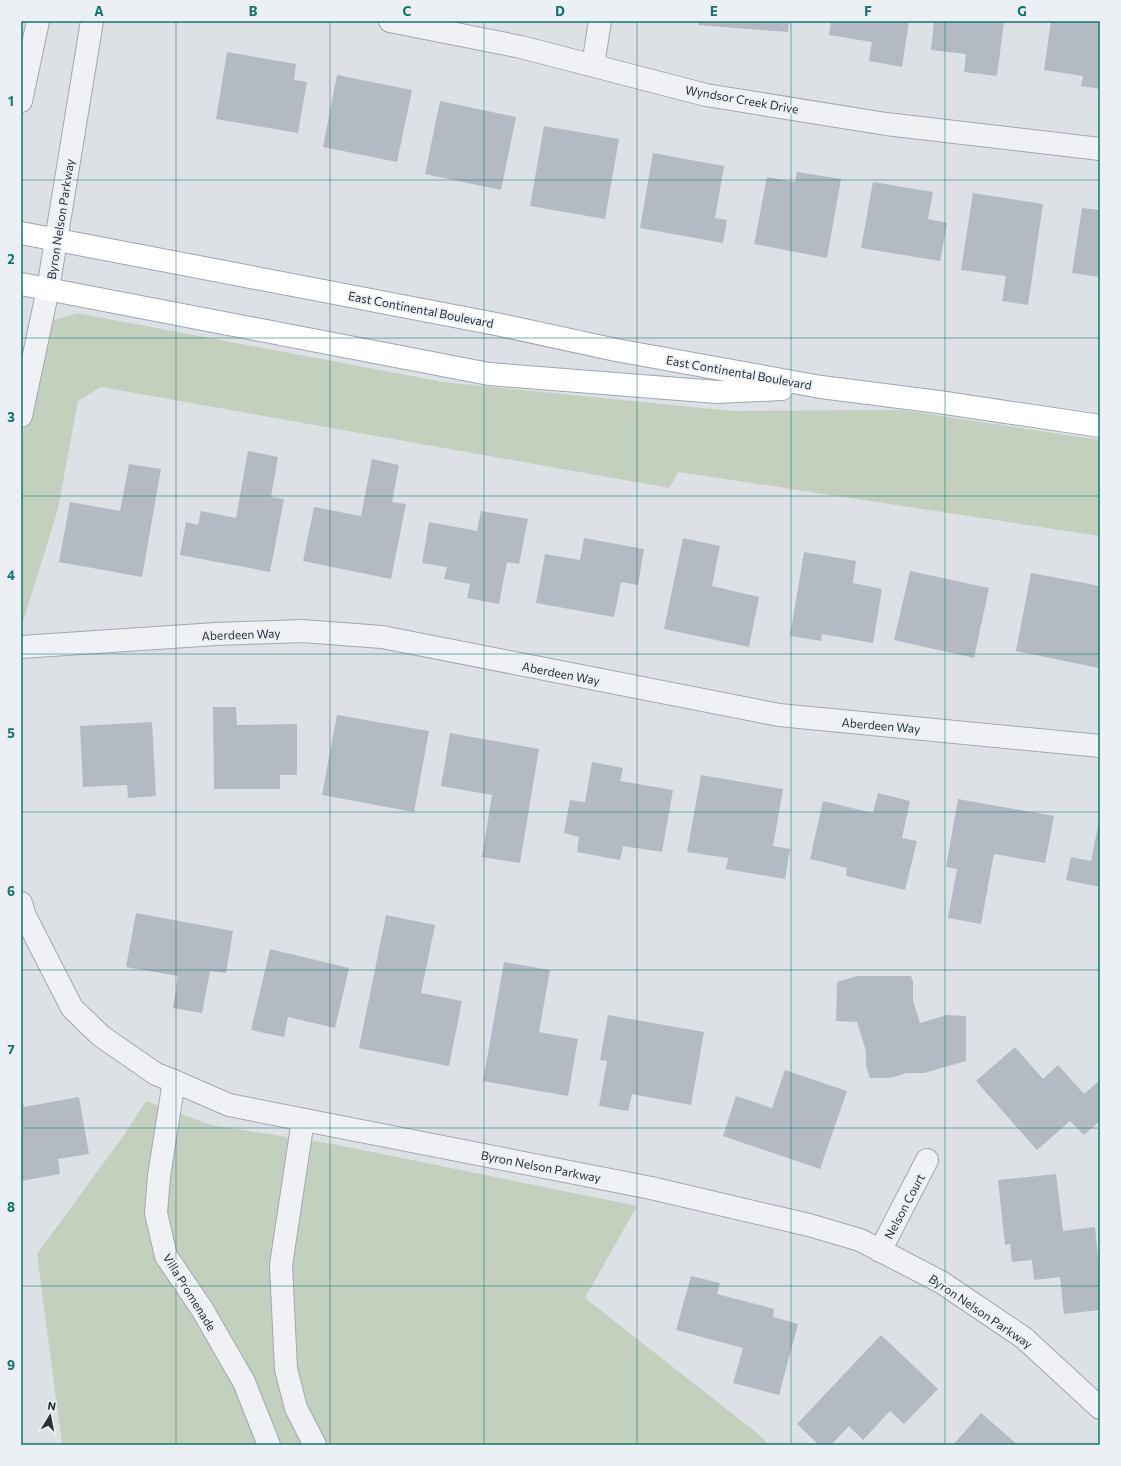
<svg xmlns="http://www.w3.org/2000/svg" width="1121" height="1466" font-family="Commissioner,sans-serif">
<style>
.green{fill:#c3d0be}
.building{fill:#b4bac3}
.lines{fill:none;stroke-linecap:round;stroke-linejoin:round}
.minor-casing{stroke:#a3a8b0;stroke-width:24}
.major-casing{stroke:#9ca6b2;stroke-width:24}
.minor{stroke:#eff1f5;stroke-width:22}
.major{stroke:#fff;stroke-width:22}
.grid{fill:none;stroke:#0f766e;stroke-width:1;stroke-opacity:0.55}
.labels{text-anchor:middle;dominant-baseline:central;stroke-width:3.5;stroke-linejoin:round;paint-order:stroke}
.street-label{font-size:12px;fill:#27303c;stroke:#ecf0f4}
.neatline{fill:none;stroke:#0f766e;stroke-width:1.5}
.grid-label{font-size:13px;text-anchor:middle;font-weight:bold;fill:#0f766e}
</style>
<rect width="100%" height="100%" fill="#dde1e6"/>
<g class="green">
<path d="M 77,313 L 443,382 L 732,411 L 902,410 L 1100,440 L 1100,536 L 679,472 L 669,488 L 101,387 L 78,401 L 58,509 L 23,622 L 21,623 L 21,444 L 40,340 L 48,322 Z"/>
<path d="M 146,1101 L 211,1125 L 338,1145 L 637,1206 L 585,1298 L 757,1433 L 770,1445 L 62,1445 L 37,1254 L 124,1135 Z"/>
</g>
<g class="building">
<path d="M 699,21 L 789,21 L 788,32 L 698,25 Z"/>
<path d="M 831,21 L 909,21 L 902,67 L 869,61 L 872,42 L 829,35 Z"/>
<path d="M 934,21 L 1004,21 L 997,76 L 964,72 L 966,54 L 931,50 Z"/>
<path d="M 1051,21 L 1100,21 L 1100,89 L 1081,86 L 1083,76 L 1044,70 Z"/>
<path d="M 227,52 L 296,64 L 294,80 L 307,82 L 298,133 L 216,119 Z"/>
<path d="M 337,75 L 412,90 L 397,162 L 323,147 Z"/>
<path d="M 440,101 L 516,117 L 501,190 L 425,174 Z"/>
<path d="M 544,126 L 619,139 L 605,219 L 530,206 Z"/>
<path d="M 653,153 L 724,166 L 715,218 L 727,220 L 723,243 L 640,228 Z"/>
<path d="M 797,172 L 841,179 L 827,258 L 754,244 L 767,177 L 795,182 Z"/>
<path d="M 873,182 L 933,192 L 928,219 L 947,223 L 940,261 L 861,248 Z"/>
<path d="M 973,193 L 1043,204 L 1028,305 L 1002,301 L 1006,276 L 961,270 Z"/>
<path d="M 1082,208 L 1100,210 L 1100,277 L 1072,273 Z"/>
<path d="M 248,451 L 278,457 L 271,497 L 284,499 L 270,572 L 180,555 L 186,522 L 198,525 L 201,511 L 236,518 Z"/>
<path d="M 372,459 L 399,465 L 392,502 L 406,504 L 391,579 L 303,561 L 314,507 L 361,516 Z"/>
<path d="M 129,464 L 161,469 L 142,577 L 59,562 L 70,502 L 120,511 Z"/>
<path d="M 481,511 L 528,519 L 519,564 L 507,562 L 499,604 L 467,598 L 470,584 L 444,579 L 447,567 L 422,563 L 429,522 L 477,531 Z"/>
<path d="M 584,538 L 644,549 L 638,585 L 621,582 L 614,617 L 536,603 L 545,554 L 580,560 Z"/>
<path d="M 683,538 L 720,546 L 712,586 L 759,597 L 749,647 L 664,629 Z"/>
<path d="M 804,552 L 856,561 L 853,583 L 882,589 L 873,643 L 822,634 L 821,641 L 790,636 Z"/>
<path d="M 910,571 L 989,588 L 974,658 L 894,640 Z"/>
<path d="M 1031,573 L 1100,586 L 1099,668 L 1016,651 Z"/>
<path d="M 213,707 L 236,707 L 237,725 L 297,724 L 297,775 L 280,775 L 280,789 L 214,789 Z"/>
<path d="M 337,715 L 429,731 L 414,812 L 322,795 Z"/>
<path d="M 152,722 L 156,796 L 128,798 L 127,785 L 83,787 L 80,726 Z"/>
<path d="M 450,733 L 539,749 L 520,863 L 482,857 L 492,795 L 441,786 Z"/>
<path d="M 592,762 L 623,768 L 620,781 L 673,790 L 662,852 L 623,846 L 620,860 L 577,852 L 579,837 L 564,833 L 570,800 L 585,802 Z"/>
<path d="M 701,775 L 783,789 L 773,846 L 790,849 L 785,879 L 726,869 L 728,858 L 687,852 Z"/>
<path d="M 878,793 L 910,801 L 902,838 L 917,841 L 905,890 L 846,876 L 847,868 L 810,859 L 823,801 L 873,813 Z"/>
<path d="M 958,799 L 1054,816 L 1045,863 L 994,854 L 981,924 L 948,918 L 957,869 L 946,867 Z"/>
<path d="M 1099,821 L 1100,887 L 1066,880 L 1071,857 L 1091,861 Z"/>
<path d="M 136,913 L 233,931 L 226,973 L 210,971 L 202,1013 L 173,1008 L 178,976 L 126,967 Z"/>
<path d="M 386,915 L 435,925 L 421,993 L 462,1001 L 449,1066 L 359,1048 Z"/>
<path d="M 270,949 L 349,968 L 335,1028 L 288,1017 L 284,1037 L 251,1030 Z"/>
<path d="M 504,962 L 550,970 L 539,1032 L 578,1039 L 568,1096 L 483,1081 Z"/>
<path d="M 857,976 L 911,976 L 913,982 L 913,1000 L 920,1023 L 947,1015 L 966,1016 L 966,1061 L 924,1073 L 906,1073 L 891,1078 L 870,1078 L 866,1066 L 866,1051 L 857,1022 L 836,1021 L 837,982 Z"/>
<path d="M 608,1015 L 704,1032 L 691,1105 L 632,1094 L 628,1111 L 599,1106 L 607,1061 L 600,1060 Z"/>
<path d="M 1015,1047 L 1043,1079 L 1058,1065 L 1084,1094 L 1100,1080 L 1100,1121 L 1084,1135 L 1070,1121 L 1037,1150 L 976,1081 Z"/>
<path d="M 785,1070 L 847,1091 L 820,1169 L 723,1136 L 736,1096 L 772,1108 Z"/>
<path d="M 21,1095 L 24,1107 L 79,1097 L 89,1154 L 58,1159 L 60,1174 L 21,1181 Z"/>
<path d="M 1056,1174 L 1063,1231 L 1095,1227 L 1100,1278 L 1100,1310 L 1064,1314 L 1060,1277 L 1034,1280 L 1032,1260 L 1012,1262 L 1010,1244 L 1005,1245 L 998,1180 Z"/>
<path d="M 691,1276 L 720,1283 L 717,1294 L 774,1309 L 773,1317 L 798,1324 L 779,1395 L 733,1383 L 743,1348 L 676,1330 Z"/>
<path d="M 881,1335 L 938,1389 L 904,1424 L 890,1411 L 863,1440 L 849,1426 L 831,1445 L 819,1445 L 797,1424 Z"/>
<path d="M 981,1413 L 1018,1445 L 953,1445 Z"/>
</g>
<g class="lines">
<defs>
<g id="minor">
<path d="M 390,21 L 521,47 L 706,95 L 886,124 L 1100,149"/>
<path d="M 593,65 L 600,21"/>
<path d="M 21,101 L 38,21"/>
<path d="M 21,416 L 48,289 L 92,21"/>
<path d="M 21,647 L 216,634 L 302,631 L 382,637 L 779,715 L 1100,746"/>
<path d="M 21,903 L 25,916 L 72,1008 L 101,1036 L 156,1074 L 174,1081 L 229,1105 L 651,1188 L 809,1225 L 860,1240 L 941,1282 L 1024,1338 L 1100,1408"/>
<path d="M 174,1081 L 159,1176 L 156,1213 L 166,1256 L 202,1309 L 244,1382 L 269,1445"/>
<path d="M 303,1120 L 281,1265 L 286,1369 L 296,1408 L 315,1445"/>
<path d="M 880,1251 L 927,1160"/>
</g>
<g id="major">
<path d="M 21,233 L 496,324 L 616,350 L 821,387 L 939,402 L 1100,426"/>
<path d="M 21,284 L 489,374 L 717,392 L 782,389"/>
</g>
</defs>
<use href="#minor" class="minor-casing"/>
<use href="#major" class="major-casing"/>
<use href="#minor" class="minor"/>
<use href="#major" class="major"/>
</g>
<path class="grid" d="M 176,21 L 176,1445M 330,21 L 330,1445M 484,21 L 484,1445M 637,21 L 637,1445M 791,21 L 791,1445M 945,21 L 945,1445M 21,180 L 1100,180M 21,338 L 1100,338M 21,496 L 1100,496M 21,654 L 1100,654M 21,812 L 1100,812M 21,970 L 1100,970M 21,1128 L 1100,1128M 21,1286 L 1100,1286"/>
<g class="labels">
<g class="street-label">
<text transform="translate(742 99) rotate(10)">Wyndsor Creek Drive</text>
<text transform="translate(60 219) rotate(-81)">Byron Nelson Parkway</text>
<text transform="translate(421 309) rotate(11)">East Continental Boulevard</text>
<text transform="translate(739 372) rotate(10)">East Continental Boulevard</text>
<text transform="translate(241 634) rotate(-2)">Aberdeen Way</text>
<text transform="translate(561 673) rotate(11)">Aberdeen Way</text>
<text transform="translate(881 725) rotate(5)">Aberdeen Way</text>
<text transform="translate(541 1166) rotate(11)">Byron Nelson Parkway</text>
<text transform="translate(904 1206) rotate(-62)">Nelson Court</text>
<text transform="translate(190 1292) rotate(58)">Villa Promenade</text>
<text transform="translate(981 1311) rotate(34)">Byron Nelson Parkway</text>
</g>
</g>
<rect width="1121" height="1466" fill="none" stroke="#ecf0f4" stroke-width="44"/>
<g transform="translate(50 1416) rotate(10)" stroke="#ecf0f4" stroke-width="3" paint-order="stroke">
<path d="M0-3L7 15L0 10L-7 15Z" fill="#27303c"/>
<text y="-6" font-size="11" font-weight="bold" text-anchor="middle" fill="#27303c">N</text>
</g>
<rect x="22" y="22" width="1077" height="1422" class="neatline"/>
<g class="grid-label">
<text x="99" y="16">A</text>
<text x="253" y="16">B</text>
<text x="407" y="16">C</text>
<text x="560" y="16">D</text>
<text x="714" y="16">E</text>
<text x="868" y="16">F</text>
<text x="1022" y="16">G</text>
<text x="11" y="106">1</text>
<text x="11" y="264">2</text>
<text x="11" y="422">3</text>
<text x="11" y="580">4</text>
<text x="11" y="738">5</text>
<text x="11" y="896">6</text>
<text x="11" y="1054">7</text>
<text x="11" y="1212">8</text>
<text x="11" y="1370">9</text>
</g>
</svg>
